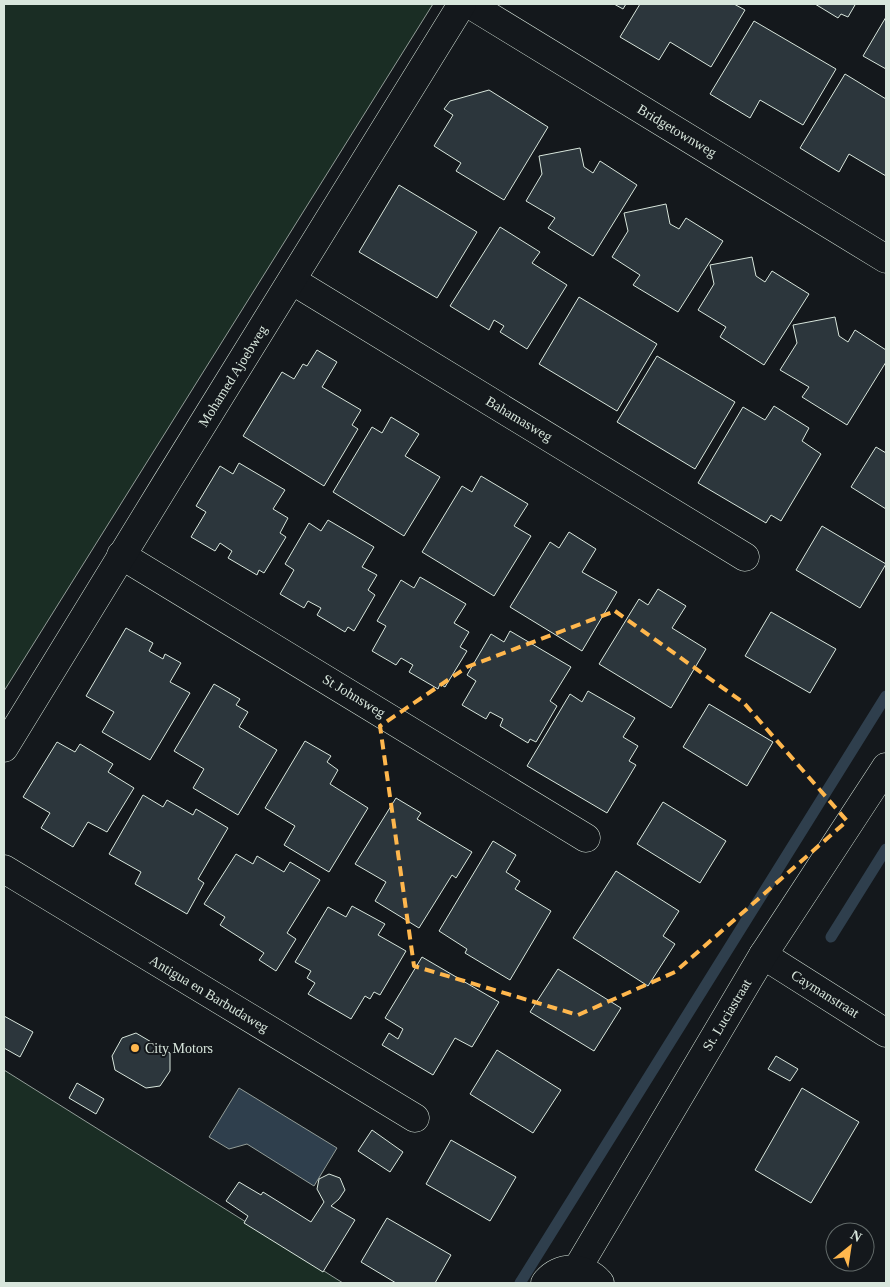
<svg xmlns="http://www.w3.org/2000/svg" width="890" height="1287" font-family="'Times New Roman',serif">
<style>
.green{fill:#1a2d24;stroke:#939e99}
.water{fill:#2f3f4d;stroke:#939e99}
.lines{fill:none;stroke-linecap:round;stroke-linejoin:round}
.stream{stroke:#2f3f4d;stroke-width:11}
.building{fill:#2c363c;stroke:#d8e6dc}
.street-casing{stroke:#d8e6dc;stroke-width:29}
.street{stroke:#14181c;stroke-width:28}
.marked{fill:none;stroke:#ffb74d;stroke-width:4;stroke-dasharray:10 6;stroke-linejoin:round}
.poi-dot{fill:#ffb74d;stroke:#14181c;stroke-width:2}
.labels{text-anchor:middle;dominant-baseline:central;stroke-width:4;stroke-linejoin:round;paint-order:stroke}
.street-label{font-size:14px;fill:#d8e6dc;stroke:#14181c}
.poi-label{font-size:14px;fill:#d8e6dc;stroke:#14181c;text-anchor:start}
</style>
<rect width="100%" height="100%" fill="#14181c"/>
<g class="green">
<path d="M 4,4 L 433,4 L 4,691 Z"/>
<path d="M 4,1070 L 343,1283 L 4,1283 Z"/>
</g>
<path class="water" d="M 239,1088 L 337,1148 L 314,1186 L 247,1144 L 229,1149 L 209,1137 Z"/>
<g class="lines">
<g class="stream">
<path d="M 831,937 L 886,849"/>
<path d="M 520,1283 L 886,696"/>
</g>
</g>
<g class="building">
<path d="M 614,4 L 626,4 L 623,9 Z"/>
<path d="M 640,4 L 734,4 L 745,10 L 711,67 L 670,42 L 659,60 L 620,37 Z"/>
<path d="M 815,4 L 853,4 L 855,5 L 848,17 L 841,14 L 838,18 Z"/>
<path d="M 886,17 L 886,69 L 863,56 Z"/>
<path d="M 754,21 L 836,69 L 803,125 L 760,100 L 750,118 L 710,94 Z"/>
<path d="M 845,74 L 886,99 L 886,176 L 849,154 L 839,172 L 800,148 Z"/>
<path d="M 489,90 L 548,127 L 504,200 L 456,171 L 461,163 L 434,146 L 453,115 L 444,109 L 450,101 Z"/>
<path d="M 580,148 L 584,167 L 593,173 L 600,161 L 637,185 L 593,256 L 548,228 L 555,218 L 526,201 L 542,174 L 539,156 Z"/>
<path d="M 399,185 L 477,232 L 437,298 L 359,252 Z"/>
<path d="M 666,204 L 670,224 L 679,229 L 686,218 L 723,241 L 678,312 L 633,285 L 640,275 L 612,257 L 628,231 L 624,213 Z"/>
<path d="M 500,227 L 540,252 L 532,263 L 567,285 L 527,349 L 500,332 L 504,326 L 494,320 L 489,330 L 450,306 Z"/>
<path d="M 752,257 L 756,276 L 765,282 L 772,271 L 809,294 L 764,365 L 720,337 L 726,327 L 698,310 L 714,284 L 710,265 Z"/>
<path d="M 579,297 L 657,344 L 617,411 L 539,364 Z"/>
<path d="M 835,317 L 839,336 L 848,342 L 855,330 L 886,350 L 886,362 L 847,425 L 802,397 L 809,387 L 780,370 L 797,343 L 793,325 Z"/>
<path d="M 317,350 L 337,362 L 322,387 L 361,410 L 352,425 L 358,429 L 324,486 L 243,436 L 282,372 L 294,379 L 303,364 L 307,366 Z"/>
<path d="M 657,356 L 735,402 L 695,469 L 617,422 Z"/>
<path d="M 774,406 L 809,428 L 802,441 L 821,454 L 781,521 L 771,515 L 766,523 L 698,483 L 743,407 L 765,420 Z"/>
<path d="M 391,417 L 419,434 L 405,456 L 440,477 L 404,536 L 333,492 L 372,427 L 382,433 Z"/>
<path d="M 876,447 L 886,453 L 886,509 L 851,487 Z"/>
<path d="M 239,463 L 285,490 L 273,509 L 288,518 L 280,533 L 286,537 L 264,573 L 259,570 L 257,575 L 228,558 L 232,551 L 220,543 L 215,551 L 191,537 L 206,512 L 196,506 L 220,466 L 233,474 Z"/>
<path d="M 481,476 L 528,504 L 514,526 L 531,536 L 494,596 L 422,552 L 462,486 L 472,492 Z"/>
<path d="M 328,520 L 374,547 L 362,567 L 377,575 L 368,590 L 375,595 L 354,631 L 348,627 L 345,632 L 317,615 L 321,608 L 308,601 L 304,608 L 280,594 L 294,570 L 285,564 L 309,523 L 321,531 Z"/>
<path d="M 822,526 L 886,564 L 860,608 L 796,570 Z"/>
<path d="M 569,532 L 596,549 L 582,572 L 617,592 L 582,651 L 510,607 L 550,542 L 559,548 Z"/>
<path d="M 420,577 L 466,604 L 454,623 L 469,632 L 460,647 L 467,651 L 445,687 L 440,684 L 438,689 L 409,672 L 413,665 L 401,658 L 396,665 L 372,651 L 386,626 L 377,621 L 401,580 L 414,588 Z"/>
<path d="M 658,589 L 686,606 L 672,628 L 706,649 L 671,708 L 599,664 L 639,599 L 648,605 Z"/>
<path d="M 771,612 L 836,649 L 810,693 L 745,656 Z"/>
<path d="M 126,628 L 153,643 L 149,651 L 163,659 L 165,654 L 181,663 L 170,682 L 190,693 L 150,760 L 102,732 L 114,712 L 86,696 Z"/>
<path d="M 510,631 L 571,667 L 550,701 L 557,706 L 536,742 L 530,739 L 528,743 L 500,726 L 503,719 L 490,712 L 486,719 L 462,705 L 476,681 L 467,675 L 491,634 L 504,642 Z"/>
<path d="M 214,684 L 240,699 L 236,705 L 248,712 L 239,727 L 277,750 L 238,815 L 193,788 L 204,769 L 174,751 Z"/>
<path d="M 588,691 L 635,718 L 623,737 L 638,746 L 629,761 L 636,765 L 607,813 L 527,766 L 570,694 L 582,702 Z"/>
<path d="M 709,704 L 773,742 L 747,786 L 683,747 Z"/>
<path d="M 305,741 L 331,756 L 327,762 L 338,770 L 330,784 L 368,808 L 329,872 L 284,845 L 295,826 L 265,808 Z"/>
<path d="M 57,742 L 75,752 L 80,744 L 113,764 L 108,772 L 134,788 L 107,832 L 88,822 L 73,847 L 41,828 L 50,813 L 23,797 Z"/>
<path d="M 143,795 L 163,807 L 167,800 L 193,815 L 196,809 L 228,828 L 198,879 L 204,883 L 187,914 L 135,884 L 141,872 L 109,854 Z"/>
<path d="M 396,798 L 421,813 L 417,819 L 472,852 L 456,878 L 452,875 L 419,928 L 375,901 L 386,882 L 355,864 Z"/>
<path d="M 663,802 L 726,841 L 700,883 L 637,844 Z"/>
<path d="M 493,841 L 516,855 L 506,872 L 520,881 L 515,889 L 551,911 L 510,980 L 465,953 L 467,949 L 439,931 Z"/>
<path d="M 236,854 L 253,864 L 257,856 L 284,872 L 290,862 L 320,880 L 287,933 L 296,939 L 276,971 L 259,960 L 264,953 L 220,925 L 225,917 L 204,904 Z"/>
<path d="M 616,871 L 679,911 L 663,936 L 675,944 L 648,986 L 573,938 Z"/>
<path d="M 352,906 L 385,924 L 378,935 L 406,951 L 380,995 L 374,992 L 370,999 L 365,996 L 351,1019 L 308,994 L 315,983 L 307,978 L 311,971 L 295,962 L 328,907 L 346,917 Z"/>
<path d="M 422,957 L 499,1002 L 472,1047 L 455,1038 L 433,1075 L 382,1045 L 389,1033 L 398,1039 L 403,1029 L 385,1018 Z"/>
<path d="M 558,969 L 621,1008 L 594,1051 L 530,1012 Z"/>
<path d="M 4,1016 L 33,1032 L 20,1057 L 4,1048 Z"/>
<path d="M 136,1033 L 170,1053 L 170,1071 L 160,1086 L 146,1088 L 115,1070 L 112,1056 L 122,1038 Z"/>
<path d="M 497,1050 L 561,1090 L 533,1133 L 470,1094 Z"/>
<path d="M 776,1056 L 798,1069 L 790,1081 L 768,1069 Z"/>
<path d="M 77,1083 L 104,1099 L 96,1114 L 69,1098 Z"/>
<path d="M 802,1088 L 859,1122 L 811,1203 L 755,1170 Z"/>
<path d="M 372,1130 L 403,1152 L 390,1172 L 358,1151 Z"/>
<path d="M 451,1140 L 516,1177 L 490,1221 L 426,1184 Z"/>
<path d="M 329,1174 L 340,1178 L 345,1190 L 339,1199 L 331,1206 L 355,1220 L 323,1272 L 244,1223 L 248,1216 L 226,1201 L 239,1182 L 261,1195 L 263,1192 L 311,1222 L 324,1202 L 317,1189 L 319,1179 Z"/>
<path d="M 387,1218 L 451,1255 L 435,1283 L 396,1283 L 361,1262 Z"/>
</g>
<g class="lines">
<defs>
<g id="street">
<path d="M 469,4 L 886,259"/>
<path d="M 293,281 L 745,557"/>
<path d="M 121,555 L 586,838"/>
<path d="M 4,748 C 155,499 310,252 462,4"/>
<path d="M 4,869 L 415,1118"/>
<path d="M 763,955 L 886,1033"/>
<path d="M 577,1269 L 763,955 L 886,767"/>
<path d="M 545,1283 C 559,1264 586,1266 600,1283"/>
</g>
</defs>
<use href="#street" class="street-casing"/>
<use href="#street" class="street"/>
</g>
<path class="marked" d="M 615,611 L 744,703 L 847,821 L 675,972 L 578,1015 L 414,966 L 380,726 L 467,667 Z"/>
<circle class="poi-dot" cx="135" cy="1048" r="5"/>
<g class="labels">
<g class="street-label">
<text transform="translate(677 131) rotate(31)">Bridgetownweg</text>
<text transform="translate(233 376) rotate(-58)">Mohamed Ajoebweg</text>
<text transform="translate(519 419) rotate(31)">Bahamasweg</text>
<text transform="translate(354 696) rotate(31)">St Johnsweg</text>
<text transform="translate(209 994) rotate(31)">Antigua en Barbudaweg</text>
<text transform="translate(825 994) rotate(32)">Caymanstraat</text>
<text transform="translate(727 1015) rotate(-59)">St. Luciastraat</text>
</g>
<g class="poi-label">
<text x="145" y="1048">City Motors</text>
</g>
</g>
<rect width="890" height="1287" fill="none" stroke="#d8e6dc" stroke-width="10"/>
<g transform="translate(850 1247) rotate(30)"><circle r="24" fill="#14181c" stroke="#626a69"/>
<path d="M0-4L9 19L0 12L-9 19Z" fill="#ffb74d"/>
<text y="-8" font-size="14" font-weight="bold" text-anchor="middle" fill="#d8e6dc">N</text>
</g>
</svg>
